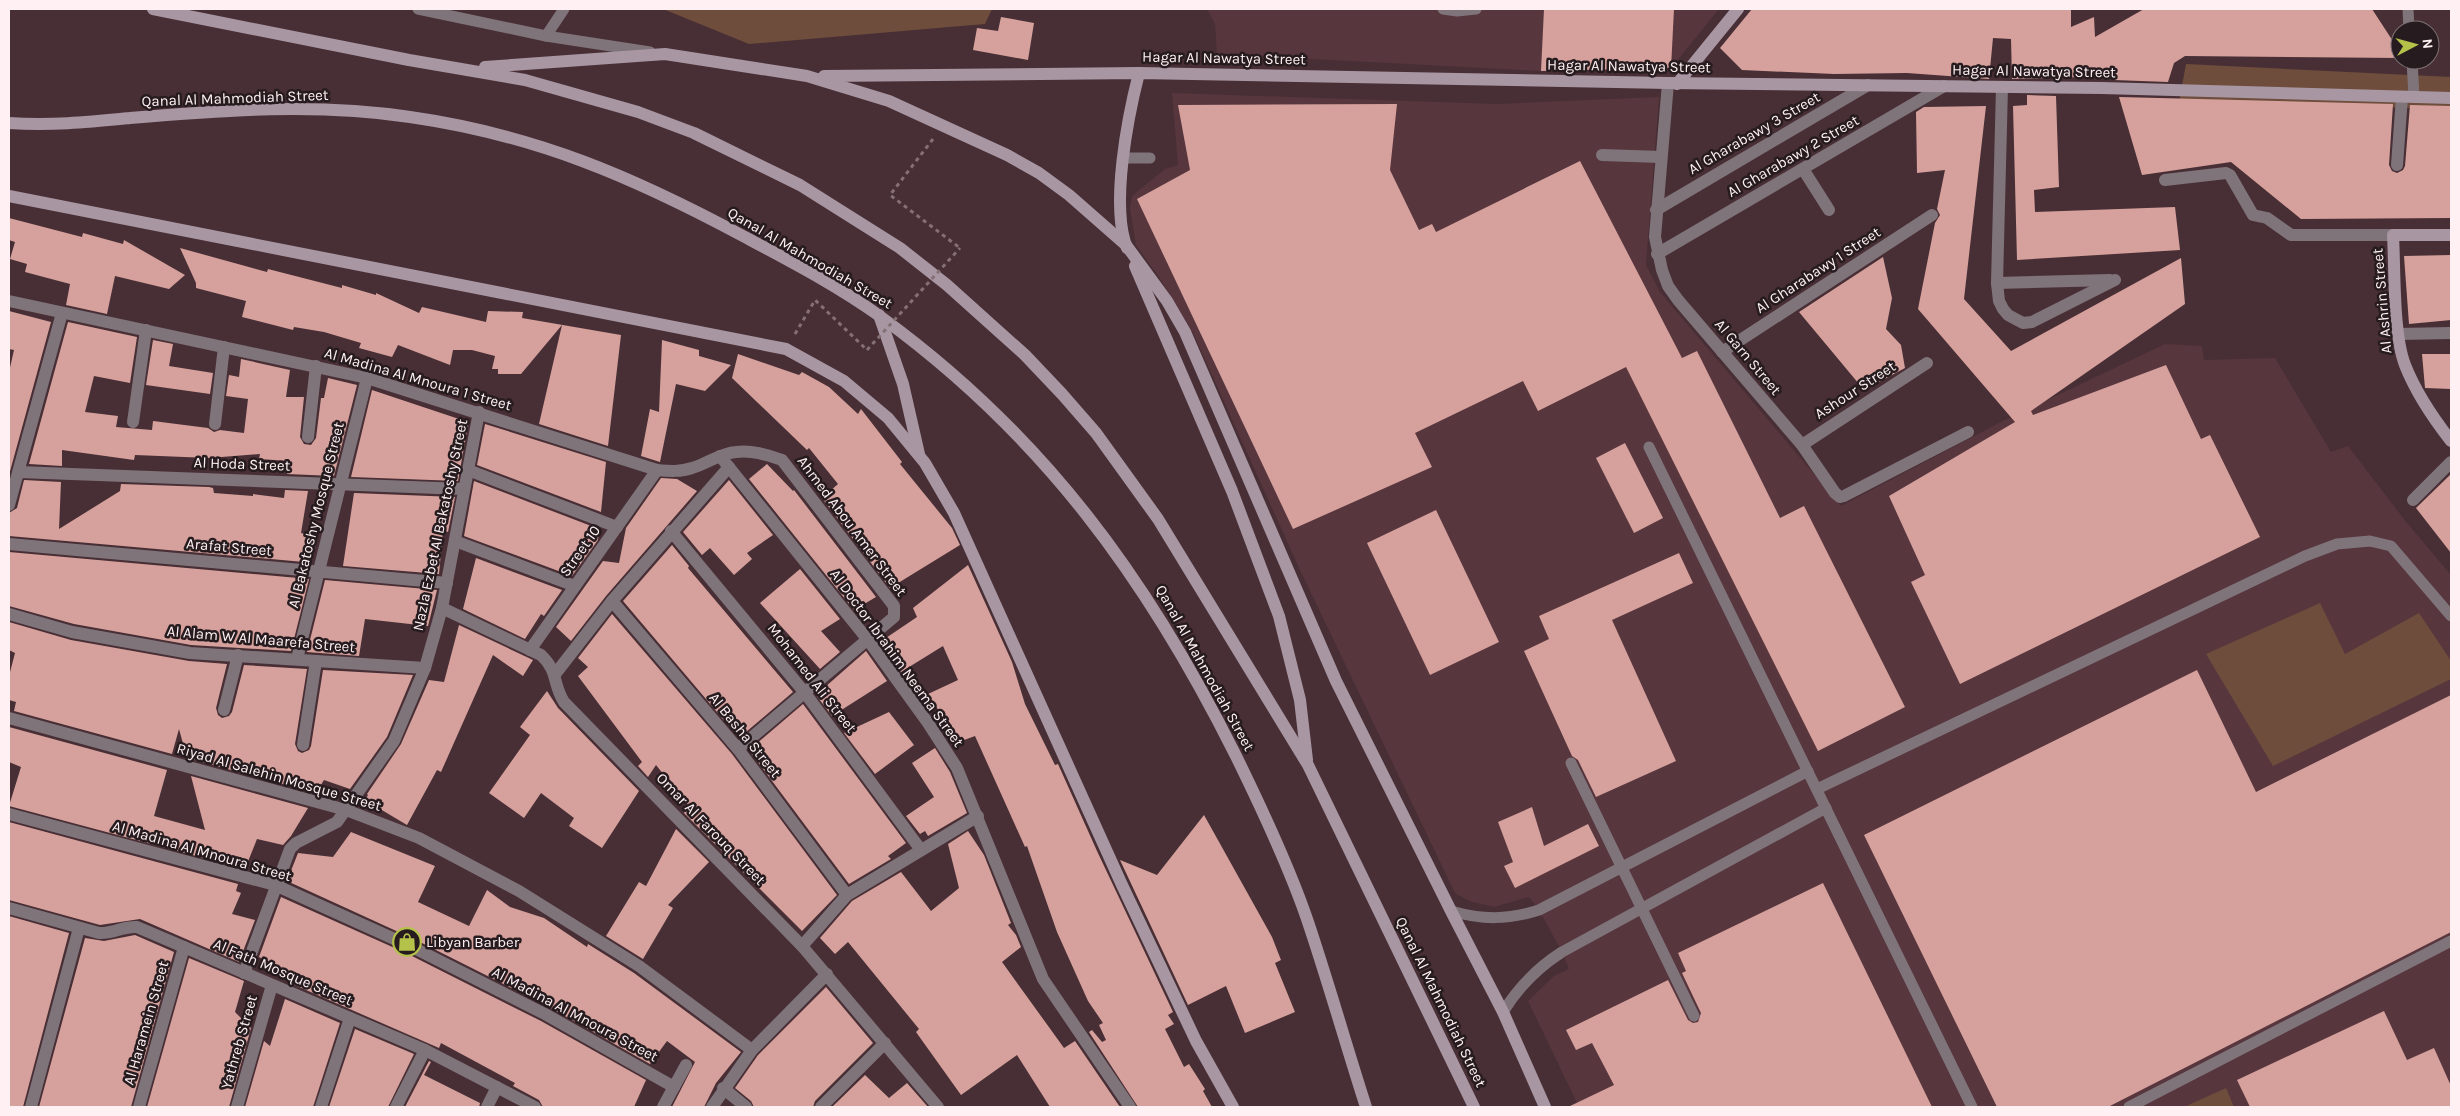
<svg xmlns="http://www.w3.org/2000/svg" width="2460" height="1116" font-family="Karla,sans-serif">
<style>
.built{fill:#57363e}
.green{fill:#6e4d3c}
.building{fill:#d6a19c}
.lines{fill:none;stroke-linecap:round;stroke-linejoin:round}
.path{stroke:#857075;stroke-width:3;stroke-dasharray:4 4;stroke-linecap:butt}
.lane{stroke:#80747b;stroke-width:11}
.street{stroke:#80747b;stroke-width:12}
.secondary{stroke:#a896a2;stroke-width:12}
.path-bridge{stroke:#857075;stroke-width:3;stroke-dasharray:4 4;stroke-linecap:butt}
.labels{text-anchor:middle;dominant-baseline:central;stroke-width:5;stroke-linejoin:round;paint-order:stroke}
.street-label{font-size:15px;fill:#fef0f3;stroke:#261b1e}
.poi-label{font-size:15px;fill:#fef0f3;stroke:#261b1e;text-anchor:start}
</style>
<rect width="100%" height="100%" fill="#482f35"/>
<g class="built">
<path d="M 1207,9 L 1719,9 L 1671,68 L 1541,71 L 1217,54 L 1215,24 Z"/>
<path d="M 1172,93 L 1497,104 L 1659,97 L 1646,265 L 1660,292 L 1841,506 L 2001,422 L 2165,344 L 2202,346 L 2204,360 L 2275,358 L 2331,452 L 2348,446 L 2407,523 L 2451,575 L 2451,1107 L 1579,1107 L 1528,1001 L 1554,976 L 1569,969 L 1562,952 L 1539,910 L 1529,897 L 1494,907 L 1469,901 L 1455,893 L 1300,570 L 1193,333 L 1159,277 L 1136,245 L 1130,209 L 1132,196 L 1165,169 L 1178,165 Z"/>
</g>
<g class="green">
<path d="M 663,9 L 992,9 L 985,24 L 749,44 Z"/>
<path d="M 2186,64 L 2451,77 L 2451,109 L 2179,102 Z"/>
<path d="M 2320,603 L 2345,654 L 2419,613 L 2451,661 L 2451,679 L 2273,766 L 2206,654 Z"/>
<path d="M 2226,1088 L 2234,1107 L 2184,1107 Z"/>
</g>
<g class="building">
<path d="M 1544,9 L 1674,9 L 1671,68 L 1541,71 Z"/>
<path d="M 1752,9 L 2071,9 L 2071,27 L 2094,17 L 2095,37 L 2144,9 L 2372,9 L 2400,52 L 2400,58 L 2185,56 L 2174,63 L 2168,82 L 2114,80 L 2113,76 L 2012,79 L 2011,39 L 1993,38 L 1989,79 L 1907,73 L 1834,74 L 1742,70 L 1720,48 Z"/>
<path d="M 1001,17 L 1034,23 L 1028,60 L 973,50 L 977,28 L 998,31 Z"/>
<path d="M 2027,95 L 2056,96 L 2059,187 L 2034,190 L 2035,212 L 2175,207 L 2180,250 L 2017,260 L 2013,106 L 2027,105 Z"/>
<path d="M 2119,97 L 2393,104 L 2389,165 L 2392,171 L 2397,173 L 2403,170 L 2405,166 L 2410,105 L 2451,106 L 2451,218 L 2301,219 L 2231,162 L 2142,175 Z"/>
<path d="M 1397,104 L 1390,170 L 1419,230 L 1432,224 L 1436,232 L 1580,161 L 1682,358 L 1697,351 L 1780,518 L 1804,506 L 1905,707 L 1818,751 L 1626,367 L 1538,411 L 1523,381 L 1415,433 L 1432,467 L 1293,529 L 1137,199 L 1190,170 L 1178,105 Z"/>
<path d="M 1986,106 L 1964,299 L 2011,351 L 2181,258 L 2185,304 L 2031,411 L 2033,415 L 2166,365 L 2201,439 L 2210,435 L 2260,537 L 1960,684 L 1911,582 L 1925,575 L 1889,496 L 2015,422 L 1918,309 L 1935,223 L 1940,215 L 1937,209 L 1945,170 L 1917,173 L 1916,112 L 1924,107 Z"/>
<path d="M 9,218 L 82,237 L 83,233 L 123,244 L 124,240 L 185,275 L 169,289 L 115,276 L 107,314 L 66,305 L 70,284 L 25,272 L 27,264 L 10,259 L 15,242 L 9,240 Z"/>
<path d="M 180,248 L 267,272 L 268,269 L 342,288 L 342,285 L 376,295 L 376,293 L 419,313 L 422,307 L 486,322 L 488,311 L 523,312 L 522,318 L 621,335 L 608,446 L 539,424 L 562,325 L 521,374 L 498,374 L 498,369 L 492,369 L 495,356 L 472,350 L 453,350 L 450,365 L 398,345 L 392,357 L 359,348 L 361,343 L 324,332 L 294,327 L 293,330 L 242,317 L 246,301 L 196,288 L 196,283 Z"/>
<path d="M 2451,255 L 2451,320 L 2409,324 L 2404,256 Z"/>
<path d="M 1883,257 L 1892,298 L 1886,329 L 1901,345 L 1905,368 L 1864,390 L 1799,312 Z"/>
<path d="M 9,311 L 51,322 L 9,475 L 9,372 L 14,350 L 9,349 Z"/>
<path d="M 68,322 L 137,337 L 130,383 L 94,376 L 85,412 L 118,416 L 116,427 L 152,430 L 153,421 L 208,428 L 214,432 L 220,430 L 244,433 L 248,399 L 226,396 L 229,375 L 239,377 L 241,359 L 290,370 L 286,397 L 304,397 L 300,437 L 304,444 L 311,445 L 316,438 L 321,398 L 324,398 L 328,378 L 357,385 L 334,476 L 287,474 L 289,461 L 259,459 L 260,454 L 209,458 L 135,455 L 134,460 L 62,450 L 62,466 L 29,464 Z"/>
<path d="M 153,340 L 173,344 L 169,366 L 213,373 L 210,394 L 146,385 Z"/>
<path d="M 662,340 L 699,350 L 699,356 L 731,365 L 705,391 L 676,384 L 660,462 L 641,456 L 650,409 L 659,412 Z"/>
<path d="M 738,354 L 799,375 L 802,372 L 829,387 L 858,414 L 861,409 L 902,462 L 900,464 L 952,528 L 960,545 L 890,588 L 822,498 L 838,484 L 809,448 L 807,450 L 732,378 Z"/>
<path d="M 2422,354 L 2451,354 L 2451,389 L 2425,388 Z"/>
<path d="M 372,390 L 465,421 L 466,418 L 469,419 L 458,481 L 351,477 Z"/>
<path d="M 485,424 L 606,462 L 601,512 L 477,465 Z"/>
<path d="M 1625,443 L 1663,518 L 1634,533 L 1596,458 Z"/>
<path d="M 767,464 L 793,491 L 794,490 L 876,597 L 854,610 L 749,479 Z"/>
<path d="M 2451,474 L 2451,553 L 2416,508 Z"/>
<path d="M 661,478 L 677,479 L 697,491 L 606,596 L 571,641 L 556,627 L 603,561 L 619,563 L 626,528 Z"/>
<path d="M 24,480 L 61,482 L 59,529 L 120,491 L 121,484 L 209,487 L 213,488 L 214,493 L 253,496 L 253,494 L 284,498 L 285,490 L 308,491 L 301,533 L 309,535 L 304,562 L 9,536 L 9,513 L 17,508 Z"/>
<path d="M 729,480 L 773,535 L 747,553 L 752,559 L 734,575 L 710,548 L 702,555 L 683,532 Z"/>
<path d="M 474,481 L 599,529 L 598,540 L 572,576 L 464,536 Z"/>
<path d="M 354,493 L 455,497 L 448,532 L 443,530 L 439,574 L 343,566 Z"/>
<path d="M 1436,510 L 1499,642 L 1430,675 L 1367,543 Z"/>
<path d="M 672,545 L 689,566 L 688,568 L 793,692 L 739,738 L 623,601 Z"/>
<path d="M 9,552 L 309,579 L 291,651 L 191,645 L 74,624 L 9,606 Z"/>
<path d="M 1679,553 L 1693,583 L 1612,620 L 1676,761 L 1596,797 L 1578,760 L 1572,756 L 1524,651 L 1549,639 L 1539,616 Z"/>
<path d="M 476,558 L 562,590 L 544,616 L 541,614 L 525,639 L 463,609 Z"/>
<path d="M 968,565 L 1012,662 L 1025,704 L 1055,765 L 1058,764 L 1097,851 L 1173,1012 L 1168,1015 L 1174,1024 L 1165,1029 L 1184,1067 L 1189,1064 L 1205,1089 L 1203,1091 L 1212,1107 L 1138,1107 L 1089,1032 L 1092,1030 L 1102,1042 L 1106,1040 L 1099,1025 L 1103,1023 L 1088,1001 L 1057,932 L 1027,846 L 1025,847 L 975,736 L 959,742 L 928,694 L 958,680 L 943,646 L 901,672 L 880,642 L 917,617 L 913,608 Z"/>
<path d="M 800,569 L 840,619 L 821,631 L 840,652 L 820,669 L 760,603 Z"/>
<path d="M 325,580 L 437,590 L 428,626 L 365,619 L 359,656 L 307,652 Z"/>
<path d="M 612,614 L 732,754 L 837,895 L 802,931 L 684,813 L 688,805 L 656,765 L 648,777 L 638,766 L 642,762 L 578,676 L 588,667 L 578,658 Z"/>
<path d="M 9,622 L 71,640 L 189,661 L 227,664 L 216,708 L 218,715 L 222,718 L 229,716 L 232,712 L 244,665 L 307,669 L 295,744 L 298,751 L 302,753 L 309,750 L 311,746 L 323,670 L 413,675 L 387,737 L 350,789 L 324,780 L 316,793 L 187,758 L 179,729 L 172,754 L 14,711 L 16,702 L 9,700 L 9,676 L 15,653 L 9,650 Z"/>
<path d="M 459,625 L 533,660 L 523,676 L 493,655 L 441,772 L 437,770 L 407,825 L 365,800 L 368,795 L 367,794 L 401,744 L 429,680 L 444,682 Z"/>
<path d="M 866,651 L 887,681 L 832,716 L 816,695 Z"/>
<path d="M 2197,670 L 2256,792 L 2451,695 L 2451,932 L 2108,1107 L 1997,1107 L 1864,835 Z"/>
<path d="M 547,691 L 558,708 L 639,791 L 602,848 L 569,826 L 574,818 L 541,793 L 524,818 L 489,793 L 530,735 L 520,727 Z"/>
<path d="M 803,704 L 906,843 L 888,856 L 891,859 L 849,884 L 749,750 Z"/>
<path d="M 889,712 L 914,745 L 875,774 L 844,733 Z"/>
<path d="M 9,727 L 167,770 L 154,816 L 205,830 L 191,776 L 308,808 L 291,836 L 283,845 L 257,839 L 245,869 L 9,806 L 21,767 L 9,762 Z"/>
<path d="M 935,748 L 950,772 L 967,813 L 928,836 L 925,831 L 920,834 L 906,816 L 934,797 L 912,763 Z"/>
<path d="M 1532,807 L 1544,846 L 1588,824 L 1599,846 L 1515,888 L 1504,866 L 1513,862 L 1498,822 Z"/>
<path d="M 1204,815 L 1272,937 L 1281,960 L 1275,963 L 1295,1012 L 1245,1033 L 1226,986 L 1188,1005 L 1120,860 L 1157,875 Z"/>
<path d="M 9,822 L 238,884 L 236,891 L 241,893 L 232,914 L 255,920 L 239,962 L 140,919 L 100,925 L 9,900 Z"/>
<path d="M 676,829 L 709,862 L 668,905 L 673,908 L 643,959 L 606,936 L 639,882 L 646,886 Z"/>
<path d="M 968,831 L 984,855 L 1011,923 L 1008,925 L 1016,935 L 1021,947 L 1002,962 L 1064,1048 L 1075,1041 L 1120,1107 L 1050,1107 L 1017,1055 L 961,1095 L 916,1032 L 919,1029 L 848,942 L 835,954 L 820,938 L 852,901 L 901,872 L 931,911 L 959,888 L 948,844 Z"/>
<path d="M 351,832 L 435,866 L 418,902 L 469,926 L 487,890 L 510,907 L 544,918 L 587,947 L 588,944 L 634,973 L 741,1052 L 716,1083 L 704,1107 L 672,1107 L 695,1062 L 667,1041 L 650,1064 L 549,1007 L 416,940 L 287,881 L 298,853 L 333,857 Z"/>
<path d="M 1823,883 L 1932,1107 L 1568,1107 L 1614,1085 L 1592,1043 L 1576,1050 L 1566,1030 L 1668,980 L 1688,1020 L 1693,1023 L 1698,1022 L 1701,1013 L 1682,973 L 1686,971 L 1678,953 Z"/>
<path d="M 281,897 L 408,954 L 541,1021 L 646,1080 L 634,1107 L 543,1107 L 539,1100 L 513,1086 L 515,1083 L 441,1043 L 439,1048 L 290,983 L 292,974 L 259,957 Z"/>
<path d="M 9,916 L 69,933 L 23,1107 L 9,1107 Z"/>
<path d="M 135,935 L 174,952 L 131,1107 L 39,1107 L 85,938 L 104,941 Z"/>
<path d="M 189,958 L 244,981 L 235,1012 L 251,1028 L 229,1107 L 147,1107 Z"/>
<path d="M 826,987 L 873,1043 L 815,1101 L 813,1107 L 754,1107 L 751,1101 L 735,1088 L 758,1055 Z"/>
<path d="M 285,999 L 340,1023 L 313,1107 L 245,1107 L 264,1041 L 270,1046 Z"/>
<path d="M 2384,1011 L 2407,1060 L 2434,1048 L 2451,1086 L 2451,1107 L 2250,1107 L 2237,1080 Z"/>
<path d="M 355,1029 L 414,1054 L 388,1107 L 329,1107 Z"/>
<path d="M 429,1061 L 431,1062 L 424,1075 L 480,1103 L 479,1107 L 405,1107 Z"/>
<path d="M 865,1075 L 889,1098 L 907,1083 L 928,1107 L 832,1107 Z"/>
</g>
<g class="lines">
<g class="path">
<path d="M 933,139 L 890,195 L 960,248"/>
<path d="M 795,334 L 815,300 L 867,350"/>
</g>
<g class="lane">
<path d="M 418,9 L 546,36 L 650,52"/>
<path d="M 1443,9 L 1457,11 L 1476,9"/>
<path d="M 2408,9 L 2409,30"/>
<path d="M 546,36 L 564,9"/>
<path d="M 2412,60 L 2414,97"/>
<path d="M 1123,158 L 1150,158"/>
<path d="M 1649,447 L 1972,1107"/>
<path d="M 1571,763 L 1694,1016"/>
<path d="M 1817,789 L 2305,556 L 2337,544 L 2370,541 L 2391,546 L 2451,616"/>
<path d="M 1451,911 C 1482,920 1508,920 1539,910 L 1808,771"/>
<path d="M 1503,1012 C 1519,986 1537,968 1562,952 L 1826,808"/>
<path d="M 2129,1107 L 2451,941"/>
</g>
<g class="street">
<path d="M 1668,83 L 1655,237 L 1662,270 L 1668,286 L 1678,300 L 1802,445 L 1835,493 L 1840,497 L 1844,496 L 1968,432"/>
<path d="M 2002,87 L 1997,283 L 1999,301 L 2003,309 L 2008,315 L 2023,323 L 2032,322 L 2115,280"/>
<path d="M 1602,155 L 1661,157"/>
<path d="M 2397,165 L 2402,97"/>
<path d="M 1803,169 L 1829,210"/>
<path d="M 2165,180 L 2226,173 L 2230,175 L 2253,215 L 2267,218 L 2291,235 L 2393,235"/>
<path d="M 1656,210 L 1868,85"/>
<path d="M 1657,254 L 1944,86"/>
<path d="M 1997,283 L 2110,280"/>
<path d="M 9,301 L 367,378 L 657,470 C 669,471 681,472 692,468 C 707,464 720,453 736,452 C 753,450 767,455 782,460 L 894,606 L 894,617 L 738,749"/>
<path d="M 2399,334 L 2451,333"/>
<path d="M 1722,352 L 1932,215"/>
<path d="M 133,422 L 146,330"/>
<path d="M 215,424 L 224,347"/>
<path d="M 308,437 L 316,366"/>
<path d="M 1802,445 L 1927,363"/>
<path d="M 720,456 L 868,640 L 928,723 L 957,768 L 1043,979 L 1130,1107"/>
<path d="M 468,470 L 617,527"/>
<path d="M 19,472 L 464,489"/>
<path d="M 2413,500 L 2451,462"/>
<path d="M 9,505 L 62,313"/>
<path d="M 671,531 L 805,693 L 921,850"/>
<path d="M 455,541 L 575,586"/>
<path d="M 9,544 L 447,583"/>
<path d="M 612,601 L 738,749 L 847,895"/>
<path d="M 442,608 L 541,655 C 559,672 552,683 564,702 L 802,946 L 938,1107"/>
<path d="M 9,614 L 72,632 L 190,653 L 425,668"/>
<path d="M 530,650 L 657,470"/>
<path d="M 297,659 L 367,378"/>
<path d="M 556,673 L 612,601 L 729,467"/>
<path d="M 224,710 L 238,655"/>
<path d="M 9,718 L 346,810 L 419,838 L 519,891 L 639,966 L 752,1050"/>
<path d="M 303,745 L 316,661"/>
<path d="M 9,814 L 275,885 L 412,947 L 545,1014 L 674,1087"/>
<path d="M 9,908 L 99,933 C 113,934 123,926 137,927 L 425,1050 L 535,1107"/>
<path d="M 802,946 L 847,895 L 978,816"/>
<path d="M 244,973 L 290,849 L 296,843 L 337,822 L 394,741 L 425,668 L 442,608 L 479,412"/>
<path d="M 723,1088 L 746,1107"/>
<path d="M 31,1107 L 79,928"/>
<path d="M 139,1107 L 184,947"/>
<path d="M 237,1107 L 272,985"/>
<path d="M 321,1107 L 350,1018"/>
<path d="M 396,1107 L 425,1050"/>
<path d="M 487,1107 L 497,1087"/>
<path d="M 663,1107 L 686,1065"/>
<path d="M 712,1107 L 752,1050 L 827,974"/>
<path d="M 821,1107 L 885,1043"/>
</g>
<g class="secondary">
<path d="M 153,9 L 409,60 L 525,80 L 638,112 L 694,133 L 800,185 L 900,248 L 947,285 L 1025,355 L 1062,394 L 1096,433 L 1158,519 L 1308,765 L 1474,1107"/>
<path d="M 485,67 L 665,54 L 807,76 L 889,101 L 1007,155 L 1039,173 L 1069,195 L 1126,245 L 1167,301 L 1185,332 L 1336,681 L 1451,911 L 1503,1012 L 1545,1107"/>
<path d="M 824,76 L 1139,73 L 1668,83 L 2102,88 L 2451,98"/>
<path d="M 1677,84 L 1738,9"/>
<path d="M 9,123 C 50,126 89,122 130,118 C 223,110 318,103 410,117 C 536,135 633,177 743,236 C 790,261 838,286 881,317 C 1043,435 1147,578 1236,756 C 1262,809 1288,864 1307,919 C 1328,981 1346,1045 1366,1107"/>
<path d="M 9,196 L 786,349 L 844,381 L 888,418 L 925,463 L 954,513 L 1122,885 L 1196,1041 L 1233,1107"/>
<path d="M 2451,235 L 2393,235 C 2395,270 2393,334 2405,365 C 2416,393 2433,418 2451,441"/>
<path d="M 1127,248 C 1110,206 1128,116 1139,73"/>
<path d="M 1135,266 L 1232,491 L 1279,616 L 1300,700 L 1307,760"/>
<path d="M 879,315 L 903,384 L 919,454"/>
</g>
<path class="path-bridge" d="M 867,350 L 960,248"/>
</g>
<defs>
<symbol id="shop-ring" viewBox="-11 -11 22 22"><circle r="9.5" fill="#261b1e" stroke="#b4c24a" stroke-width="1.5"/><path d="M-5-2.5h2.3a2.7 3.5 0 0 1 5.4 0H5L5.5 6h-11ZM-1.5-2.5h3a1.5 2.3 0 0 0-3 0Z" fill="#b4c24a"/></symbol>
</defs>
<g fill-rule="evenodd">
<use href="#shop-ring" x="391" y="926" width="32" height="32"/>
</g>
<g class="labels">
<g class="street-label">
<text transform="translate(1224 58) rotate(1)">Hagar Al Nawatya Street</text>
<text transform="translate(1629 66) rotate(1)">Hagar Al Nawatya Street</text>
<text transform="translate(2034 71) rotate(1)">Hagar Al Nawatya Street</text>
<text transform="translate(235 98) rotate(-2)">Qanal Al Mahmodiah Street</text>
<text transform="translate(1754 133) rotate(-30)">Al Gharabawy 3 Street</text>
<text transform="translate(1793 156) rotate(-30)">Al Gharabawy 2 Street</text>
<text transform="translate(810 258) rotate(30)">Qanal Al Mahmodiah Street</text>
<text transform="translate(1818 270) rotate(-33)">Al Gharabawy 1 Street</text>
<text transform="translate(2382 301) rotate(-95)">Al Ashrin Street</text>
<text transform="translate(1748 357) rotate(50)">Al Garn Street</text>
<text transform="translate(418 379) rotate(16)">Al Madina Al Mnoura 1 Street</text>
<text transform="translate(1855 390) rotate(-33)">Ashour Street</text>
<text transform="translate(242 464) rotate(2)">Al Hoda Street</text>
<text transform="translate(316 515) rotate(-76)">Al Bakatoshy Mosque Street</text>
<text transform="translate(440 525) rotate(-78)">Nazla Ezbet Al Bakatoshy Street</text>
<text transform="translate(852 526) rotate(53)">Ahmed Abou Amer Street</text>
<text transform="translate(229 547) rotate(5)">Arafat Street</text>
<text transform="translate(580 551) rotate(-55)">Street 10</text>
<text transform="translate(261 639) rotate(5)">Al Alam W Al Maarefa Street</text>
<text transform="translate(897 658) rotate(54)">Al Doctor Ibrahim Neema Street</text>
<text transform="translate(1205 668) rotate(61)">Qanal Al Mahmodiah Street</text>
<text transform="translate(812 678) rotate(52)">Mohamed Ali Street</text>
<text transform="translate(745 735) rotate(51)">Al Basha Street</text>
<text transform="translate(279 777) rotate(16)">Riyad Al Salehin Mosque Street</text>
<text transform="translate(711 829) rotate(46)">Omar Al Farouq Street</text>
<text transform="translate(202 851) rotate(16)">Al Madina Al Mnoura Street</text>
<text transform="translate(283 972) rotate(23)">Al Fath Mosque Street</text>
<text transform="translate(1441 1002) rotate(64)">Qanal Al Mahmodiah Street</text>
<text transform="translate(575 1014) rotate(28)">Al Madina Al Mnoura Street</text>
<text transform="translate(146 1023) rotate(-74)">Al Haramein Street</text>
<text transform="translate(239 1042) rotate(-74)">Yathreb Street</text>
</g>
<g class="poi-label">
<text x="426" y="942">Libyan Barber</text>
</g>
</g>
<rect width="2460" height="1116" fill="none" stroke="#fef0f3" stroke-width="20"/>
<g transform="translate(2415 45) rotate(84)"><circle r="24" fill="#261b1e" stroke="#7c7073"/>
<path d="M0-4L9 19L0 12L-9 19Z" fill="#b4c24a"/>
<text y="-8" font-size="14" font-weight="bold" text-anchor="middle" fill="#fef0f3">N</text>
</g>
</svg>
